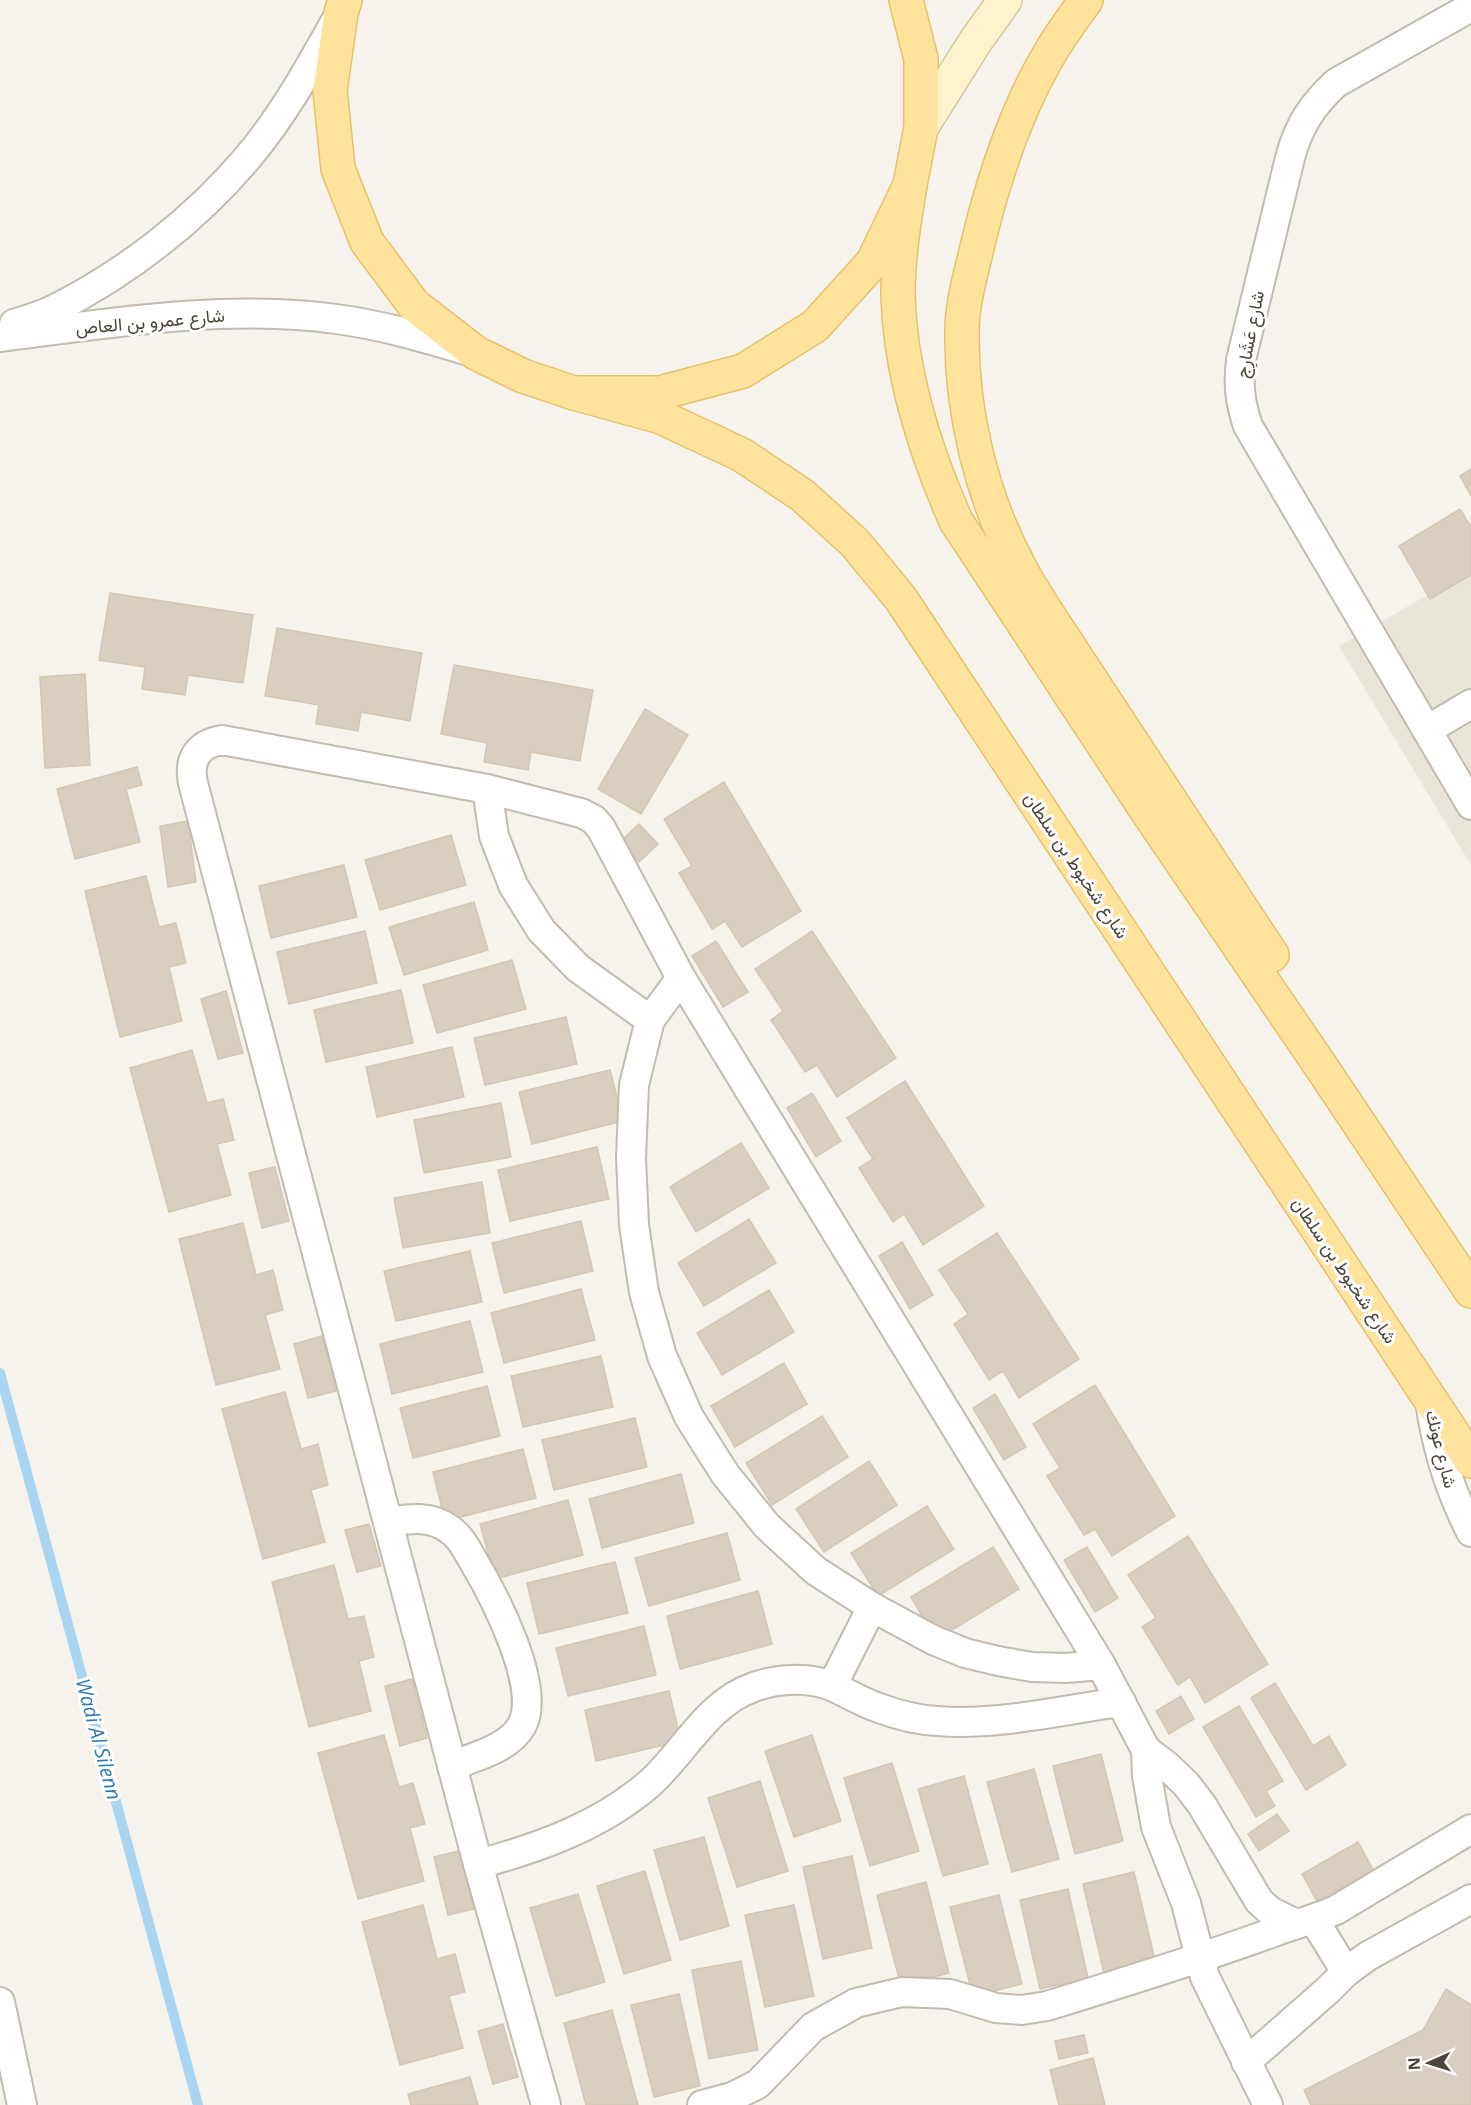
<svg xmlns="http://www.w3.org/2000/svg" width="1471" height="2105" font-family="'Open Sans',Vazirmatn,sans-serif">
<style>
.residential{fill:#eae5da}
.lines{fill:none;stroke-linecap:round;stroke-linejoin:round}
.stream{stroke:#a9d4f2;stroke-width:10}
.building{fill:#d8cfc1;stroke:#d3c7b4;stroke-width:1.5}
.street-casing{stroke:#c2bbae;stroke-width:32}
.secondary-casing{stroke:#d6c79b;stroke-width:36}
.primary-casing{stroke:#e6c16a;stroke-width:36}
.street{stroke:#fff;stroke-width:28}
.secondary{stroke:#fff3cd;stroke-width:33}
.primary{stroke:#ffe39c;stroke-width:33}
.labels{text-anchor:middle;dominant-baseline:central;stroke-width:6;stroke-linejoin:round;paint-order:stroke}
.street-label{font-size:18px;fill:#4b4439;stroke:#fff}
.water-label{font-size:20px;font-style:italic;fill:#2e7ab2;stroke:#fff}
</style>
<rect width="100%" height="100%" fill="#f6f3ec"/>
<path class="residential" d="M 1471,570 L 1471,865 L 1339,646 Z"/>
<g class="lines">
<path class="stream" d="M 0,1373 L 198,2105"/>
</g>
<g class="building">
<path d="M 1471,469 L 1471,496 L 1460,476 Z"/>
<path d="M 1460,509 L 1471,527 L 1471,575 L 1430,599 L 1399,546 Z"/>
<path d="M 110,593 L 253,615 L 243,683 L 188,675 L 185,695 L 142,689 L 145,667 L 99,660 Z"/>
<path d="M 277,628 L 422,653 L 410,721 L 361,712 L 358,731 L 316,724 L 319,705 L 265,696 Z"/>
<path d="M 454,665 L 593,690 L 580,761 L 531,752 L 528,770 L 484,762 L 487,743 L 441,734 Z"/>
<path d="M 85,674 L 90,765 L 45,768 L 40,677 Z"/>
<path d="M 645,709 L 688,735 L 641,814 L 598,789 Z"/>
<path d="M 137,767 L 142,785 L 126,789 L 140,842 L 75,859 L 57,789 Z"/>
<path d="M 724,782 L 801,911 L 742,947 L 725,921 L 712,929 L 679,873 L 692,866 L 664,819 Z"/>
<path d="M 188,821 L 196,882 L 168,887 L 160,826 Z"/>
<path d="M 639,824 L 658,844 L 639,862 L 620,842 Z"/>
<path d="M 451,835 L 466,885 L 380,910 L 365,860 Z"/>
<path d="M 344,865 L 357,917 L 271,938 L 259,886 Z"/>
<path d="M 146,876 L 159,927 L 176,923 L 186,963 L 169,967 L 182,1021 L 120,1037 L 85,891 Z"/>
<path d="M 474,902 L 488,950 L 404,975 L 389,927 Z"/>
<path d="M 365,931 L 377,983 L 289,1004 L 277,952 Z"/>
<path d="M 812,931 L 896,1058 L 837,1097 L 817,1065 L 805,1072 L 771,1020 L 783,1011 L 755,969 Z"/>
<path d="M 716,941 L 748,992 L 723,1007 L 692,956 Z"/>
<path d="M 512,960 L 526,1009 L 437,1033 L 423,985 Z"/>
<path d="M 401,990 L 413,1043 L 326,1062 L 314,1010 Z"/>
<path d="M 226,991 L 243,1053 L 218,1059 L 201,999 Z"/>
<path d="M 566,1017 L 577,1064 L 485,1085 L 474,1038 Z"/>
<path d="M 452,1047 L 464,1097 L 377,1117 L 366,1067 Z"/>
<path d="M 192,1050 L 207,1103 L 223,1099 L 234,1140 L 217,1144 L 231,1195 L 169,1212 L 130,1068 Z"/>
<path d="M 610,1070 L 623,1121 L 532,1144 L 519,1092 Z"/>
<path d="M 905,1081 L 984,1206 L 923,1245 L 904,1214 L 893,1222 L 859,1168 L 873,1159 L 847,1118 Z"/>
<path d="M 812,1093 L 841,1141 L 816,1157 L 787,1108 Z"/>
<path d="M 501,1103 L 511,1157 L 424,1173 L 414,1120 Z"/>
<path d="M 741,1143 L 769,1188 L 696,1232 L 670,1187 Z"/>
<path d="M 597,1147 L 609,1199 L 510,1221 L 498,1170 Z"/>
<path d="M 275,1167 L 289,1221 L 262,1228 L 249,1173 Z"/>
<path d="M 482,1182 L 490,1233 L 403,1248 L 394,1198 Z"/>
<path d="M 749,1219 L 776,1263 L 704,1306 L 678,1263 Z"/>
<path d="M 581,1221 L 593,1271 L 504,1293 L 492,1243 Z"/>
<path d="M 243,1223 L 256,1275 L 273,1270 L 283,1310 L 265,1315 L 280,1369 L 216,1385 L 179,1239 Z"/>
<path d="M 997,1233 L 1079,1359 L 1019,1398 L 1003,1371 L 989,1380 L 954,1324 L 968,1314 L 939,1270 Z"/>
<path d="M 902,1242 L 933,1295 L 910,1309 L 879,1256 Z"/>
<path d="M 470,1251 L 482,1302 L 396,1321 L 384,1271 Z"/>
<path d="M 581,1289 L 595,1340 L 504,1363 L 491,1313 Z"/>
<path d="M 769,1290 L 794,1332 L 722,1375 L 697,1333 Z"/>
<path d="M 470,1321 L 483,1372 L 392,1394 L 380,1344 Z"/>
<path d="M 322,1336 L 336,1391 L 308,1398 L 294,1344 Z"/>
<path d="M 601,1356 L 613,1407 L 523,1427 L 511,1376 Z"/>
<path d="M 784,1363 L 807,1404 L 735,1447 L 711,1406 Z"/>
<path d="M 1095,1385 L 1175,1516 L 1112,1556 L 1095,1529 L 1084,1535 L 1047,1476 L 1060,1468 L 1033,1424 Z"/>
<path d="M 487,1386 L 500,1436 L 413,1458 L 400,1408 Z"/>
<path d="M 285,1392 L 301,1449 L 318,1444 L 328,1485 L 311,1490 L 325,1542 L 263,1559 L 222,1409 Z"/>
<path d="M 995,1394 L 1026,1447 L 1004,1460 L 973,1408 Z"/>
<path d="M 822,1416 L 848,1457 L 772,1505 L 746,1463 Z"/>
<path d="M 635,1418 L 647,1467 L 554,1490 L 542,1440 Z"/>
<path d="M 523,1449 L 536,1498 L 445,1521 L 433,1472 Z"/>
<path d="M 869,1461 L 897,1505 L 824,1552 L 796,1509 Z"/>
<path d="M 681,1474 L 694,1523 L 602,1548 L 589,1499 Z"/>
<path d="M 568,1500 L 583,1555 L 495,1579 L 480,1524 Z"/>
<path d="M 927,1506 L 954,1549 L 878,1596 L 851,1553 Z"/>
<path d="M 369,1524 L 381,1566 L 357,1572 L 345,1530 Z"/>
<path d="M 727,1533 L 740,1580 L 649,1606 L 635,1558 Z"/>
<path d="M 1188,1536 L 1268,1664 L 1205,1703 L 1190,1677 L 1178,1685 L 1142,1627 L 1156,1618 L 1128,1575 Z"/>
<path d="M 993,1547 L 1019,1589 L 936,1640 L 911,1597 Z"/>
<path d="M 1087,1547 L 1118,1598 L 1095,1612 L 1064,1560 Z"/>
<path d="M 615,1562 L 628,1613 L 539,1634 L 527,1583 Z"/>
<path d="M 334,1565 L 348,1619 L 364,1616 L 374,1657 L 359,1661 L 371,1711 L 309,1727 L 272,1582 Z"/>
<path d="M 758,1591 L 772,1644 L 680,1669 L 667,1616 Z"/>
<path d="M 644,1626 L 656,1675 L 568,1696 L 556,1648 Z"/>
<path d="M 412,1679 L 427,1738 L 400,1746 L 385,1686 Z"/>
<path d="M 1275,1683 L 1313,1746 L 1329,1736 L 1346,1765 L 1306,1790 L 1251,1698 Z"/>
<path d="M 669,1691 L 681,1741 L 596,1761 L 585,1710 Z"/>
<path d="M 1181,1696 L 1194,1719 L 1169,1734 L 1156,1711 Z"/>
<path d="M 1239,1706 L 1283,1781 L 1266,1791 L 1275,1806 L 1256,1817 L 1203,1727 Z"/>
<path d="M 384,1735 L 399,1787 L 413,1783 L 425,1824 L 410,1828 L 424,1881 L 358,1899 L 318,1753 Z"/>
<path d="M 812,1735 L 841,1821 L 794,1837 L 765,1751 Z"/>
<path d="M 1101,1754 L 1123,1841 L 1075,1854 L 1053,1766 Z"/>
<path d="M 892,1763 L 919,1851 L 870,1866 L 844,1778 Z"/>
<path d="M 1034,1769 L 1059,1859 L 1012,1872 L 987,1782 Z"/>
<path d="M 964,1776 L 988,1864 L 943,1876 L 918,1789 Z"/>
<path d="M 760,1781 L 788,1871 L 737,1887 L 708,1798 Z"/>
<path d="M 1277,1814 L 1289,1831 L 1259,1851 L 1248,1834 Z"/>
<path d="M 704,1837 L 729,1926 L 680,1940 L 654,1850 Z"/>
<path d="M 1358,1842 L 1374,1871 L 1318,1903 L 1302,1874 Z"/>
<path d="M 459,1851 L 474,1909 L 448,1915 L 434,1857 Z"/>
<path d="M 852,1856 L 872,1948 L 823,1959 L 803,1867 Z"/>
<path d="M 645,1871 L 671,1960 L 624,1974 L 597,1886 Z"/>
<path d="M 1134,1872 L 1156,1964 L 1105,1977 L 1083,1884 Z"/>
<path d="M 926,1882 L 949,1973 L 901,1986 L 877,1895 Z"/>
<path d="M 1068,1889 L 1088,1978 L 1040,1989 L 1020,1900 Z"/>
<path d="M 578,1894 L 605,1982 L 556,1996 L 530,1908 Z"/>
<path d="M 999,1895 L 1022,1984 L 973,1996 L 950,1907 Z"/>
<path d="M 423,1905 L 437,1959 L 455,1954 L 465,1992 L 449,1996 L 463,2048 L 400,2065 L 362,1922 Z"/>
<path d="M 794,1905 L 814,1996 L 765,2007 L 745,1915 Z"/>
<path d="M 741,1961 L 758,2050 L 709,2059 L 692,1970 Z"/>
<path d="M 1446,1989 L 1471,2005 L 1471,2105 L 1311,2105 L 1304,2090 L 1423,2030 Z"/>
<path d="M 679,1994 L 700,2086 L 654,2097 L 631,2005 Z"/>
<path d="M 612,2010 L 638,2105 L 586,2105 L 564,2023 Z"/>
<path d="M 503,2024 L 518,2077 L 493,2084 L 478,2031 Z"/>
<path d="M 1084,2035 L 1088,2053 L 1059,2059 L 1055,2041 Z"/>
<path d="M 1093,2058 L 1105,2105 L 1059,2105 L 1050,2070 Z"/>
<path d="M 470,2077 L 478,2105 L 411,2105 L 408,2094 Z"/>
</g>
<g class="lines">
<defs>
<g id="street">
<path d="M 1471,7 L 1336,83 C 1312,105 1298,127 1290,158 L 1241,360 C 1238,384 1240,403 1248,426 L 1471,805"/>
<path d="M 14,324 C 27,320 40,316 53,310 C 127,273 196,219 249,156 C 285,113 311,65 338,17"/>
<path d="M 0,337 C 112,323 224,304 336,319 C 382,325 426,338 469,351"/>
<path d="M 1427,730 L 1471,704"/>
<path d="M 487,789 L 494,836 L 513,885 L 541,930 L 578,968 L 650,1020"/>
<path d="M 681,978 L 650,1020 L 634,1085 L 631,1158 L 634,1225 L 644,1292 L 662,1356 L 689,1417 L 725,1474 L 767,1526 L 816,1571 L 872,1607 L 933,1640 L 965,1653 L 998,1661 L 1032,1667 L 1066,1668 L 1101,1665"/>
<path d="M 1430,1400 C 1436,1447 1449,1489 1471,1532"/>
<path d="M 388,1522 C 410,1519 430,1515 449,1529 C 461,1537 467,1550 474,1562 C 494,1596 542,1687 522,1725 C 509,1749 475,1756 452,1766"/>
<path d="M 832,1686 L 872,1607"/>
<path d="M 1146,1750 L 1167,1766 L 1186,1784 L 1202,1805 L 1259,1901 L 1270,1911 L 1296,1924"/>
<path d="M 478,1864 C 539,1848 600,1826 649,1784 C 684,1753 707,1703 754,1687 C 779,1678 810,1677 834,1687 C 849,1694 864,1703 879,1708 C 898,1715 917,1720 937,1721 C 996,1726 1062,1710 1121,1702"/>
<path d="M 1314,1920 L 1346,1972"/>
<path d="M 0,2002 L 22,2105"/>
<path d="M 1246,2062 L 1328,1990 L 1346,1972 L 1368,1956 L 1471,1899"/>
<path d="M 546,2105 L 478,1864 L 193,783 C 188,759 198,744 222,740 L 487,789 L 581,813 L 593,819 L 601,828 L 681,978 L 1101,1665 L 1146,1750 L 1147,1776 L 1156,1827 L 1186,1903 L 1205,1977 L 1268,2105"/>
<path d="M 702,2105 L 732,2097 L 758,2084 L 813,2027 L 856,2003 L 902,1992 L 950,1994 L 996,2008 L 1022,2010 L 1047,2006 C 1122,1983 1197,1960 1271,1933 C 1293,1925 1315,1919 1336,1910 L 1471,1829"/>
</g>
<path id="secondary" d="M 921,128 L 975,42 L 1005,0"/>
<g id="primary">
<path d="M 345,0 L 341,13 L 330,90 L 338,169 L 367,242 L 414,305 L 476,353 L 523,376 L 574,393 L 660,393 L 743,371 L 815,326 L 873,262 L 910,185 L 921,128 L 921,59 L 906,0"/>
<path d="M 1086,0 C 1074,17 1061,34 1050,53 C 1013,115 991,186 975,256 C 969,281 962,306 962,332 C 961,410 981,495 1018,564 C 1025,579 1035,593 1043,607 L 1272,955"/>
<path d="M 910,185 C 904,221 898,258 898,295 C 900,373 925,451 956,521 L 1149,814 L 1324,1071 L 1471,1291"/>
<path d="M 574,393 L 661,417 L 742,455 L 802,495 L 855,543 L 901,599 L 1471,1461"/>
</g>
</defs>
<use href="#street" class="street-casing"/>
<use href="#secondary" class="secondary-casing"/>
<use href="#primary" class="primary-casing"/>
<use href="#street" class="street"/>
<use href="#secondary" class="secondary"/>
<use href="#primary" class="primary"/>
</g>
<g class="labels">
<g class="street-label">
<text transform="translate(150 321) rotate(-5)">شارع عمرو بن العاص</text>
<text transform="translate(1249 334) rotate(-79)">شارع عَشَارِج</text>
<text transform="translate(1077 865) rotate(56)">شارع شخبوط بن سلطان</text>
<text transform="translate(1345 1270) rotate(56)">شارع شخبوط بن سلطان</text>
<text transform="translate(1442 1449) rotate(76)">شارع عونك</text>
</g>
<g class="water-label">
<text transform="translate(99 1739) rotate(75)">Wadi Al Silenn</text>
</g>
</g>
<g transform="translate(1429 2063) rotate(267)" stroke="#ffffff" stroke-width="4.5" paint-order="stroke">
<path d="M0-4.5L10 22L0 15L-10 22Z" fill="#4b4439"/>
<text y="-9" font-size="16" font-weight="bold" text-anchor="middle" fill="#4b4439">N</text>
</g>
</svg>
